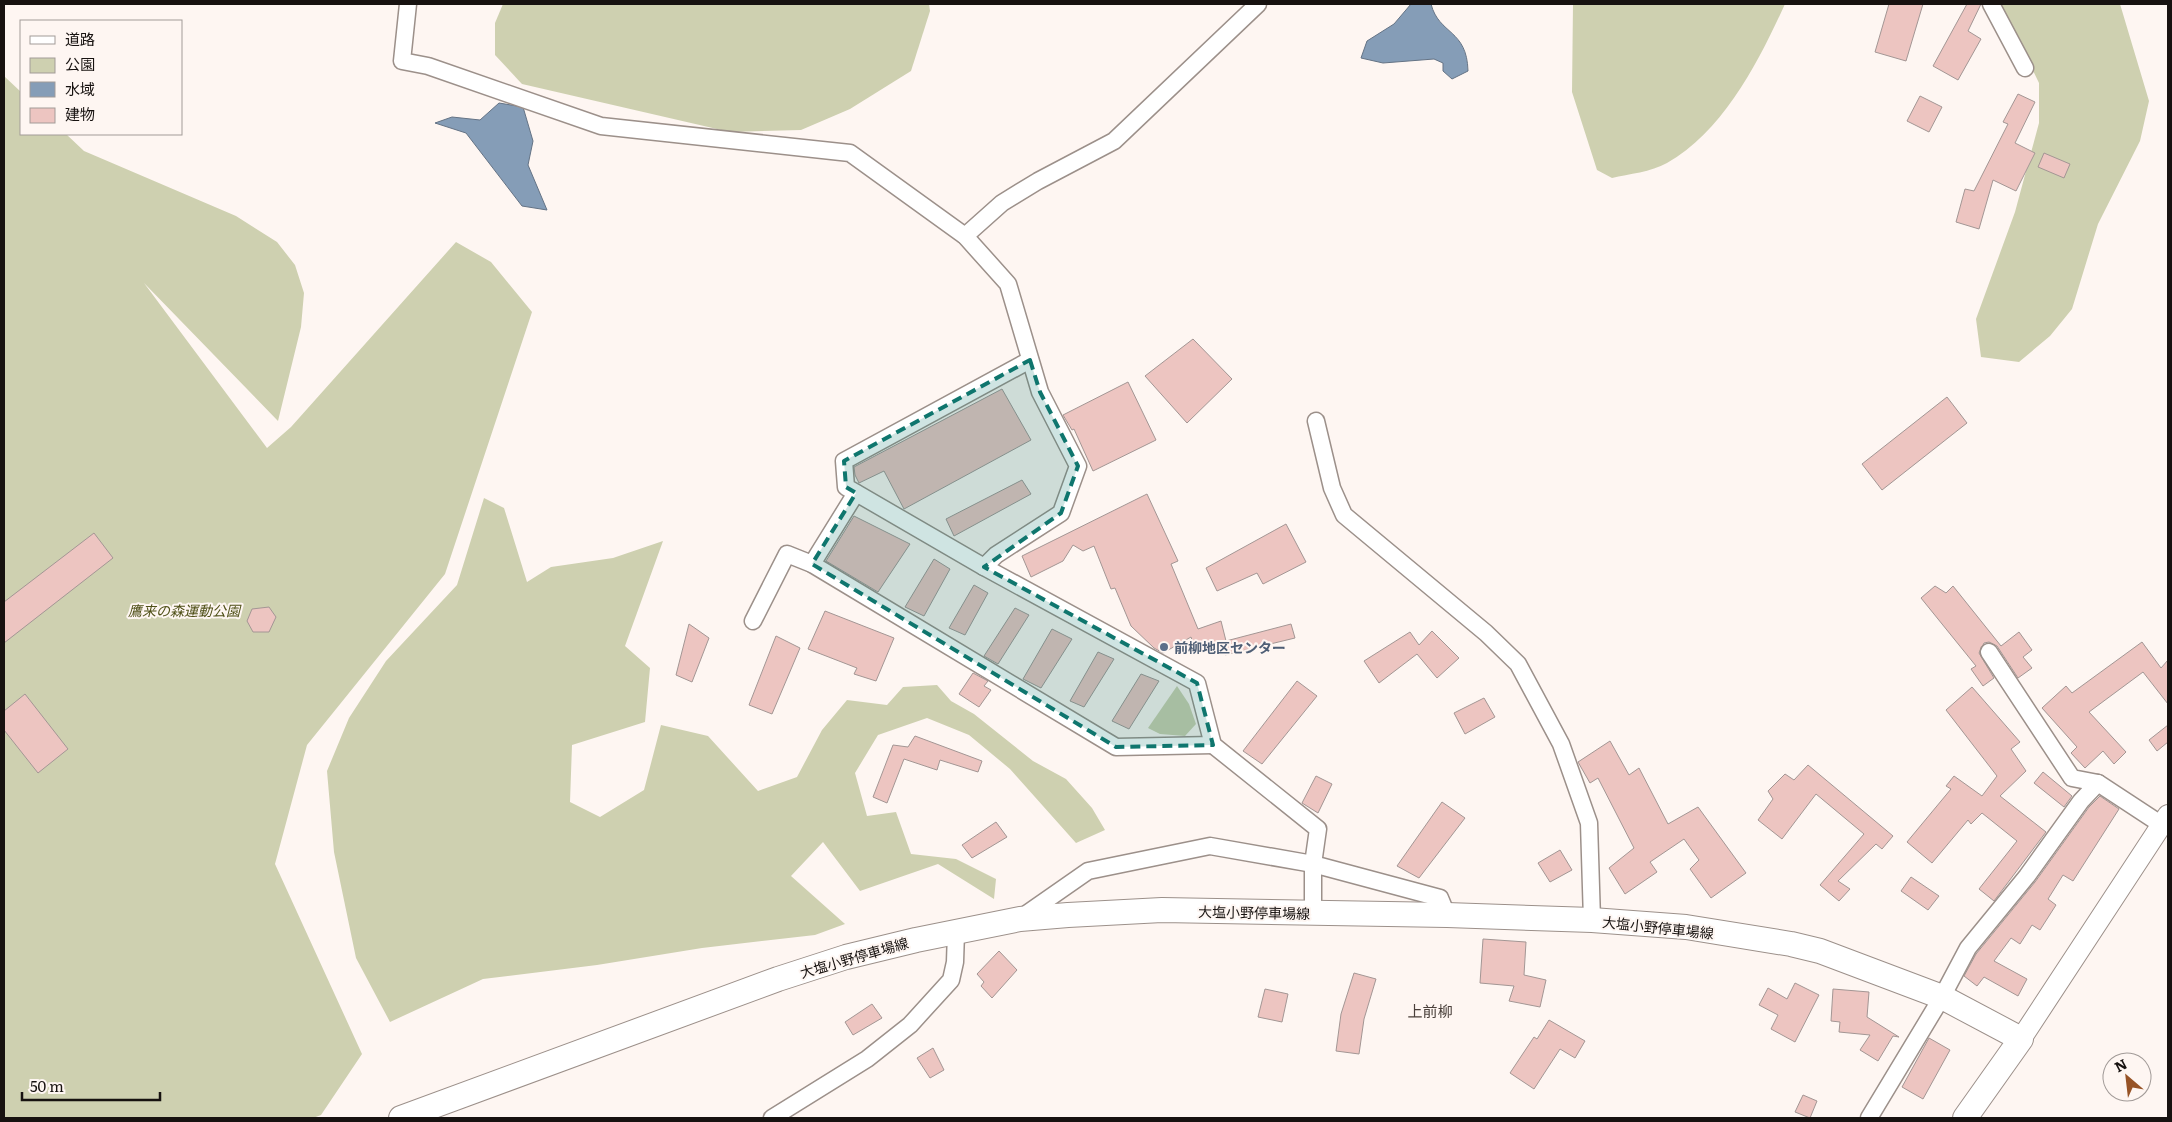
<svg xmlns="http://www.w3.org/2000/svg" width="2172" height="1122" font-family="Literata,'Noto Sans JP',serif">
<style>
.green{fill:#ced0b0}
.water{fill:#859db7;stroke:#647385}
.building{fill:#edc5c1;stroke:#a39694}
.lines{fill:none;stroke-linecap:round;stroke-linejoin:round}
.minor-casing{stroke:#9c908a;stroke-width:19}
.tertiary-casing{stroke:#9c908a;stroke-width:22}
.secondary-casing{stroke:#9c908a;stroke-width:26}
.minor{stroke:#fff;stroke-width:16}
.tertiary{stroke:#fff;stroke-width:20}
.secondary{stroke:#fff;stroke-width:24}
.marked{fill:#0f766e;fill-opacity:0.2;stroke:#0f766e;stroke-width:4;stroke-dasharray:10 6;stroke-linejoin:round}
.service-dot{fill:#5c6f8a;stroke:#fef6f2;stroke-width:2}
.labels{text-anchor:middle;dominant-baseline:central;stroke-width:4;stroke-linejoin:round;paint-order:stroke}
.park-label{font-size:14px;font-style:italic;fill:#4f5018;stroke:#fef6f2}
.service-label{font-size:14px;font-weight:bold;fill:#4e5e75;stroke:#fef6f2;text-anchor:start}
.street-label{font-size:14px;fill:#171210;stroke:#fef6f2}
.neighbourhood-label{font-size:15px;fill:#4a403b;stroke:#fef6f2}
</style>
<rect width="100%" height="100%" fill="#fef6f2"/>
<g class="green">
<path d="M 503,4 L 929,4 L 930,11 L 911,71 L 850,109 L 801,130 L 730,132 L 522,84 L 495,55 L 495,23 Z"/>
<path d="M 1573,4 L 1785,4 C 1759,61 1724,131 1667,163 C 1651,172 1629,174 1612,178 L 1597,170 L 1572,92 Z"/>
<path d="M 2001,4 L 2120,4 L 2149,101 L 2140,141 L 2098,224 L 2072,309 L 2050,336 L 2019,362 L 1981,357 L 1976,319 L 2015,212 L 2039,123 L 2039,83 Z"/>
<path d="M 4,76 L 21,92 L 21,134 L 66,134 L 84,151 L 236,216 L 277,242 L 295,265 L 304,293 L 301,327 L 278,421 L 144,283 L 267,448 L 291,427 L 456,242 L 491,262 L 532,312 L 445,574 L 307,745 L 275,864 L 362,1054 L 321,1115 L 313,1118 L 4,1118 Z"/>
<path d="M 484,498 L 504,508 L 527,582 L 551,567 L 613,558 L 663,541 L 625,646 L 650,668 L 645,722 L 572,745 L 570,802 L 600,817 L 644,790 L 661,725 L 708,736 L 758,791 L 797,777 L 822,730 L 847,700 L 887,705 L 903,687 L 937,685 L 951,701 L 974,714 L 1033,761 L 1066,779 L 1092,808 L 1105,830 L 1076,843 L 1010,769 L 969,735 L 927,718 L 878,735 L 855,773 L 867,816 L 896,812 L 911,854 L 956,859 L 996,879 L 994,899 L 938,864 L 860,891 L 823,842 L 791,876 L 845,924 L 815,935 L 702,948 L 597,965 L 483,979 L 390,1022 L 356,958 L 334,852 L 327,771 L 349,718 L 386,661 L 457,585 Z"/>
<path d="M 1177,686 L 1189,704 L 1196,724 L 1185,736 L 1160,734 L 1148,728 Z"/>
</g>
<g class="water">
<path d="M 1411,4 L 1431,4 C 1439,35 1467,29 1468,71 L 1452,79 L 1443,71 L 1443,63 L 1434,59 L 1383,63 L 1361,58 L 1367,41 L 1394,24 Z"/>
<path d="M 499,103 L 523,107 L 533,141 L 528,165 L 547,210 L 522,206 L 466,133 L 435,123 L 452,117 L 480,120 Z"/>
</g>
<g class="building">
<path d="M 1889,4 L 1923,4 L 1906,61 L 1875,52 Z"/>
<path d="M 1967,4 L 1981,4 L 1968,31 L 1981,39 L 1958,80 L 1933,66 Z"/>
<path d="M 2018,94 L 2035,102 L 2015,143 L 2035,153 L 2016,191 L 1993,180 L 1979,229 L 1956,222 L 1965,189 L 1974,191 L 2008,124 L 2003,122 Z"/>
<path d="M 1920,96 L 1942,107 L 1929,132 L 1907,121 Z"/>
<path d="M 2044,153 L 2070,164 L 2064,178 L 2038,167 Z"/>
<path d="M 1193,339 L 1232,379 L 1187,423 L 1145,376 Z"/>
<path d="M 1128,382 L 1156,440 L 1093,471 L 1074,429 L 1072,430 L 1063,415 Z"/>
<path d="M 1002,389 L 1031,440 L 904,509 L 884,471 L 859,483 L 855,475 L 854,467 Z"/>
<path d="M 1947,397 L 1967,423 L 1882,490 L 1862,464 Z"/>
<path d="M 1022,480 L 1031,494 L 954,536 L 946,519 Z"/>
<path d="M 1147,494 L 1178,561 L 1171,564 L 1198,629 L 1221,621 L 1226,641 L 1291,624 L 1295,638 L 1225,655 L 1223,645 L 1196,652 L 1191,637 L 1163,653 L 1154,648 L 1131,626 L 1115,588 L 1111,589 L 1094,546 L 1083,551 L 1073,545 L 1063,561 L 1031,577 L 1022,556 Z"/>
<path d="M 854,516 L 910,544 L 878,592 L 826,561 Z"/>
<path d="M 1286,524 L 1306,562 L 1263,584 L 1257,573 L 1217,591 L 1206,568 Z"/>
<path d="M 94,533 L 113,558 L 4,643 L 4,602 Z"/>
<path d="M 934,559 L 950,569 L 924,616 L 905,607 Z"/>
<path d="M 974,585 L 988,593 L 965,635 L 949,628 Z"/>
<path d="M 1935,586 L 1946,593 L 1953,586 L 2001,646 L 2019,632 L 2032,650 L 2023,657 L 2032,668 L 2018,678 L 1997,646 L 1989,642 L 1984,643 L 1979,653 L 1994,678 L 1983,686 L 1971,669 L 1976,666 L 1921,598 Z"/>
<path d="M 269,607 L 276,617 L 269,632 L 253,632 L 247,621 L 252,609 Z"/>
<path d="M 1015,608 L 1029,615 L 998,664 L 984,656 Z"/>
<path d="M 825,611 L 894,638 L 876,681 L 854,674 L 857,668 L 808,649 Z"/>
<path d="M 689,624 L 709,638 L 692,682 L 676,675 Z"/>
<path d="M 1052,629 L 1072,639 L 1041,688 L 1023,679 Z"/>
<path d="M 1432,631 L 1459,658 L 1437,678 L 1417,654 L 1379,683 L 1364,661 L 1410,632 L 1419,645 Z"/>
<path d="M 776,636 L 800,648 L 772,714 L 749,705 Z"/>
<path d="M 2142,642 L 2161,668 L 2168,660 L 2168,704 L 2143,672 L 2089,712 L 2126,752 L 2114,764 L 2103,751 L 2085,768 L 2071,753 L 2077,747 L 2042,708 L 2066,686 L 2072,693 Z"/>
<path d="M 1098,652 L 1114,659 L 1084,707 L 1070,701 Z"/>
<path d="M 973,673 L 988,681 L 984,686 L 991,690 L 979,707 L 959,694 Z"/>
<path d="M 1141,674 L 1159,681 L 1129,729 L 1112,721 Z"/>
<path d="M 1297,681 L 1317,696 L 1262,764 L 1243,751 Z"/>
<path d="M 1972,687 L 2020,742 L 2011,749 L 2026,771 L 2000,796 L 2046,832 L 1994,901 L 1979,889 L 2017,841 L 1982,813 L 1971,824 L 1968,820 L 1932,863 L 1907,842 L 1951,789 L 1946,786 L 1954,776 L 1982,796 L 1997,776 L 1946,710 Z"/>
<path d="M 25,694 L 68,749 L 38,773 L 4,730 L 4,711 Z"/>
<path d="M 1484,698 L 1495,717 L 1465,734 L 1454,713 Z"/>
<path d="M 2168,725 L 2168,742 L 2157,751 L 2149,740 Z"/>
<path d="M 915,736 L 982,761 L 978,772 L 940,760 L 937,770 L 904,759 L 887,803 L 873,797 L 893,745 L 908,747 Z"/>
<path d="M 1610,741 L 1629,775 L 1639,768 L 1668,824 L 1698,807 L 1746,873 L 1711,898 L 1690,869 L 1699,860 L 1684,839 L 1650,862 L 1657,872 L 1625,894 L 1609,868 L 1634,848 L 1598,778 L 1590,783 L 1578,762 Z"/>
<path d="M 1808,765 L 1893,836 L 1882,849 L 1876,844 L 1838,881 L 1850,889 L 1839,901 L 1820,885 L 1864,834 L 1816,794 L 1782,839 L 1758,820 L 1773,799 L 1768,791 L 1785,774 L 1794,780 Z"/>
<path d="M 2043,772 L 2072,796 L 2064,807 L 2034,783 Z"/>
<path d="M 1316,776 L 1332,784 L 1318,813 L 1302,803 Z"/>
<path d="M 2100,796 L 2119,809 L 2073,881 L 2063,875 L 2048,899 L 2056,905 L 2040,930 L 2032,925 L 2020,944 L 2011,938 L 1994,961 L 2027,979 L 2018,996 L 1984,977 L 1977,986 L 1964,976 L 1976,954 L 2035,882 L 2089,807 Z"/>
<path d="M 1442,802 L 1465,818 L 1419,878 L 1397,866 Z"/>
<path d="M 996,822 L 1007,837 L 972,858 L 962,845 Z"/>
<path d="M 1560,850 L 1572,870 L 1550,882 L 1538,863 Z"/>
<path d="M 1911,877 L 1939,896 L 1928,910 L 1901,891 Z"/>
<path d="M 1483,939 L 1526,942 L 1524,975 L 1546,980 L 1540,1007 L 1509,1001 L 1514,986 L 1480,983 Z"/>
<path d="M 999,951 L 1017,970 L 992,998 L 981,986 L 984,982 L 977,974 Z"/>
<path d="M 1354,973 L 1376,979 L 1364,1019 L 1359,1054 L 1336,1051 L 1341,1014 Z"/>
<path d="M 1795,983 L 1819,995 L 1795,1042 L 1771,1029 L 1778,1015 L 1759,1005 L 1768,988 L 1787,999 Z"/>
<path d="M 1265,989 L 1288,994 L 1282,1022 L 1258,1017 Z"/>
<path d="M 1833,989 L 1869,992 L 1867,1017 L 1899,1037 L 1893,1036 L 1878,1061 L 1860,1050 L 1870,1035 L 1839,1032 L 1840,1022 L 1831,1021 Z"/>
<path d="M 872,1004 L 882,1018 L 853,1035 L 845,1022 Z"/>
<path d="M 1549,1020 L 1585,1041 L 1575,1058 L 1560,1049 L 1534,1089 L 1510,1073 L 1534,1037 L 1537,1039 Z"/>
<path d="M 1929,1038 L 1950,1050 L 1923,1099 L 1902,1087 Z"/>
<path d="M 933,1048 L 944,1070 L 930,1078 L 917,1058 Z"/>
<path d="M 1803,1095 L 1817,1101 L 1810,1118 L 1795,1112 Z"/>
</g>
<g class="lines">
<defs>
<g id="minor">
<path d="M 408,4 L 402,61 L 428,66 L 601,126 L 850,153 L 965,236 L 1008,284 L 1040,392 L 1078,466 L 1061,513 L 996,555 L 984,567 L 1197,683 L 1213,745 L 1318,829 L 1313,864 L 1313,914"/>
<path d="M 1991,4 L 2025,68"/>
<path d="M 965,236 L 1002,203 L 1038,181 L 1114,141 L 1258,4"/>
<path d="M 1316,421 L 1332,488 L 1344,515 L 1486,633 L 1518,664 L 1561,744 L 1589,823 L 1592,920"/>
<path d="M 812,564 L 856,493"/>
<path d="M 984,567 L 846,487 L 844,461 L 1030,360"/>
<path d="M 753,621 L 787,554 L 812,564 L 1116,747 L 1213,745"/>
<path d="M 1989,652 L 2072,778 L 2098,783"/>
<path d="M 1022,917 L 1088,871 L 1210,846 L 1313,864 L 1440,898 L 1447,915"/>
<path d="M 772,1118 L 867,1059 L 910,1025 L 951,980 L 955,962 L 956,932"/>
<path d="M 1869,1118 L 1942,997 L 1968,948 L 2027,876 L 2081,801 L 2098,783 L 2162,825"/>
</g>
<path id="tertiary" d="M 2021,1039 L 2168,815"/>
<path id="secondary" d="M 401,1118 L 778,979 L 846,957 L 916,940 L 1020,919 L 1068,915 L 1162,910 L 1447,915 L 1592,920 L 1686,927 L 1791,944 L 1820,951 L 1942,997 L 2021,1039 L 1965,1118"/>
</defs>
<use href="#minor" class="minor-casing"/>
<use href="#tertiary" class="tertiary-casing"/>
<use href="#secondary" class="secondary-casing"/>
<use href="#minor" class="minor"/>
<use href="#tertiary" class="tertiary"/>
<use href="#secondary" class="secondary"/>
</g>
<path class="marked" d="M 1030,360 L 1040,392 L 1078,466 L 1061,513 L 984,567 L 1197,683 L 1213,745 L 1116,747 L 812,564 L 856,493 L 846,487 L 844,461 Z"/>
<circle class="service-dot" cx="1164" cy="647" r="5"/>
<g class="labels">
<g class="park-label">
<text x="184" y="610">鷹来の森運動公園</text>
</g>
<g class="service-label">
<text x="1174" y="647">前柳地区センター</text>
</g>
<g class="street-label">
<text transform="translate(1254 912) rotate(1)">大塩小野停車場線</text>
<text transform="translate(1658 927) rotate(6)">大塩小野停車場線</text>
<text transform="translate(854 957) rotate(-16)">大塩小野停車場線</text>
</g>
<g class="neighbourhood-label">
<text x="1430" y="1010">上前柳</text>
</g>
</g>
<rect width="2172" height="1122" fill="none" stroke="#171210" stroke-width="10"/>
<rect x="20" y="20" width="162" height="115" fill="#fef6f2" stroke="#a29b98"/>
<rect x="30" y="36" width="25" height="8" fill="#ffffff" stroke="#a29b98"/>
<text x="65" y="45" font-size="15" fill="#171210">道路</text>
<rect x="30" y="58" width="25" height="15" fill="#ced0b0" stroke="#a29b98"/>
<text x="65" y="70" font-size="15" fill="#171210">公園</text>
<rect x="30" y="82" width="25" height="15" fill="#859db7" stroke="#a29b98"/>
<text x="65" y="95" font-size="15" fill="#171210">水域</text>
<rect x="30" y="108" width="25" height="15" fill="#edc5c1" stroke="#a29b98"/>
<text x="65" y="120" font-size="15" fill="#171210">建物</text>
<g transform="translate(2127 1077) rotate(332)"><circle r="24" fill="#fef6f2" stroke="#a29b98"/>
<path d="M0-4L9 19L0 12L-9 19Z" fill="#975326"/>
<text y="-8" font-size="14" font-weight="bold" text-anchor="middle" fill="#171210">N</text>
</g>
<path d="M22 1092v8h138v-8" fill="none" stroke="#171210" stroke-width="2.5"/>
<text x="30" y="1092" font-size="15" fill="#171210" stroke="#fef6f2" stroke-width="4" paint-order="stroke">50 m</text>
</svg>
